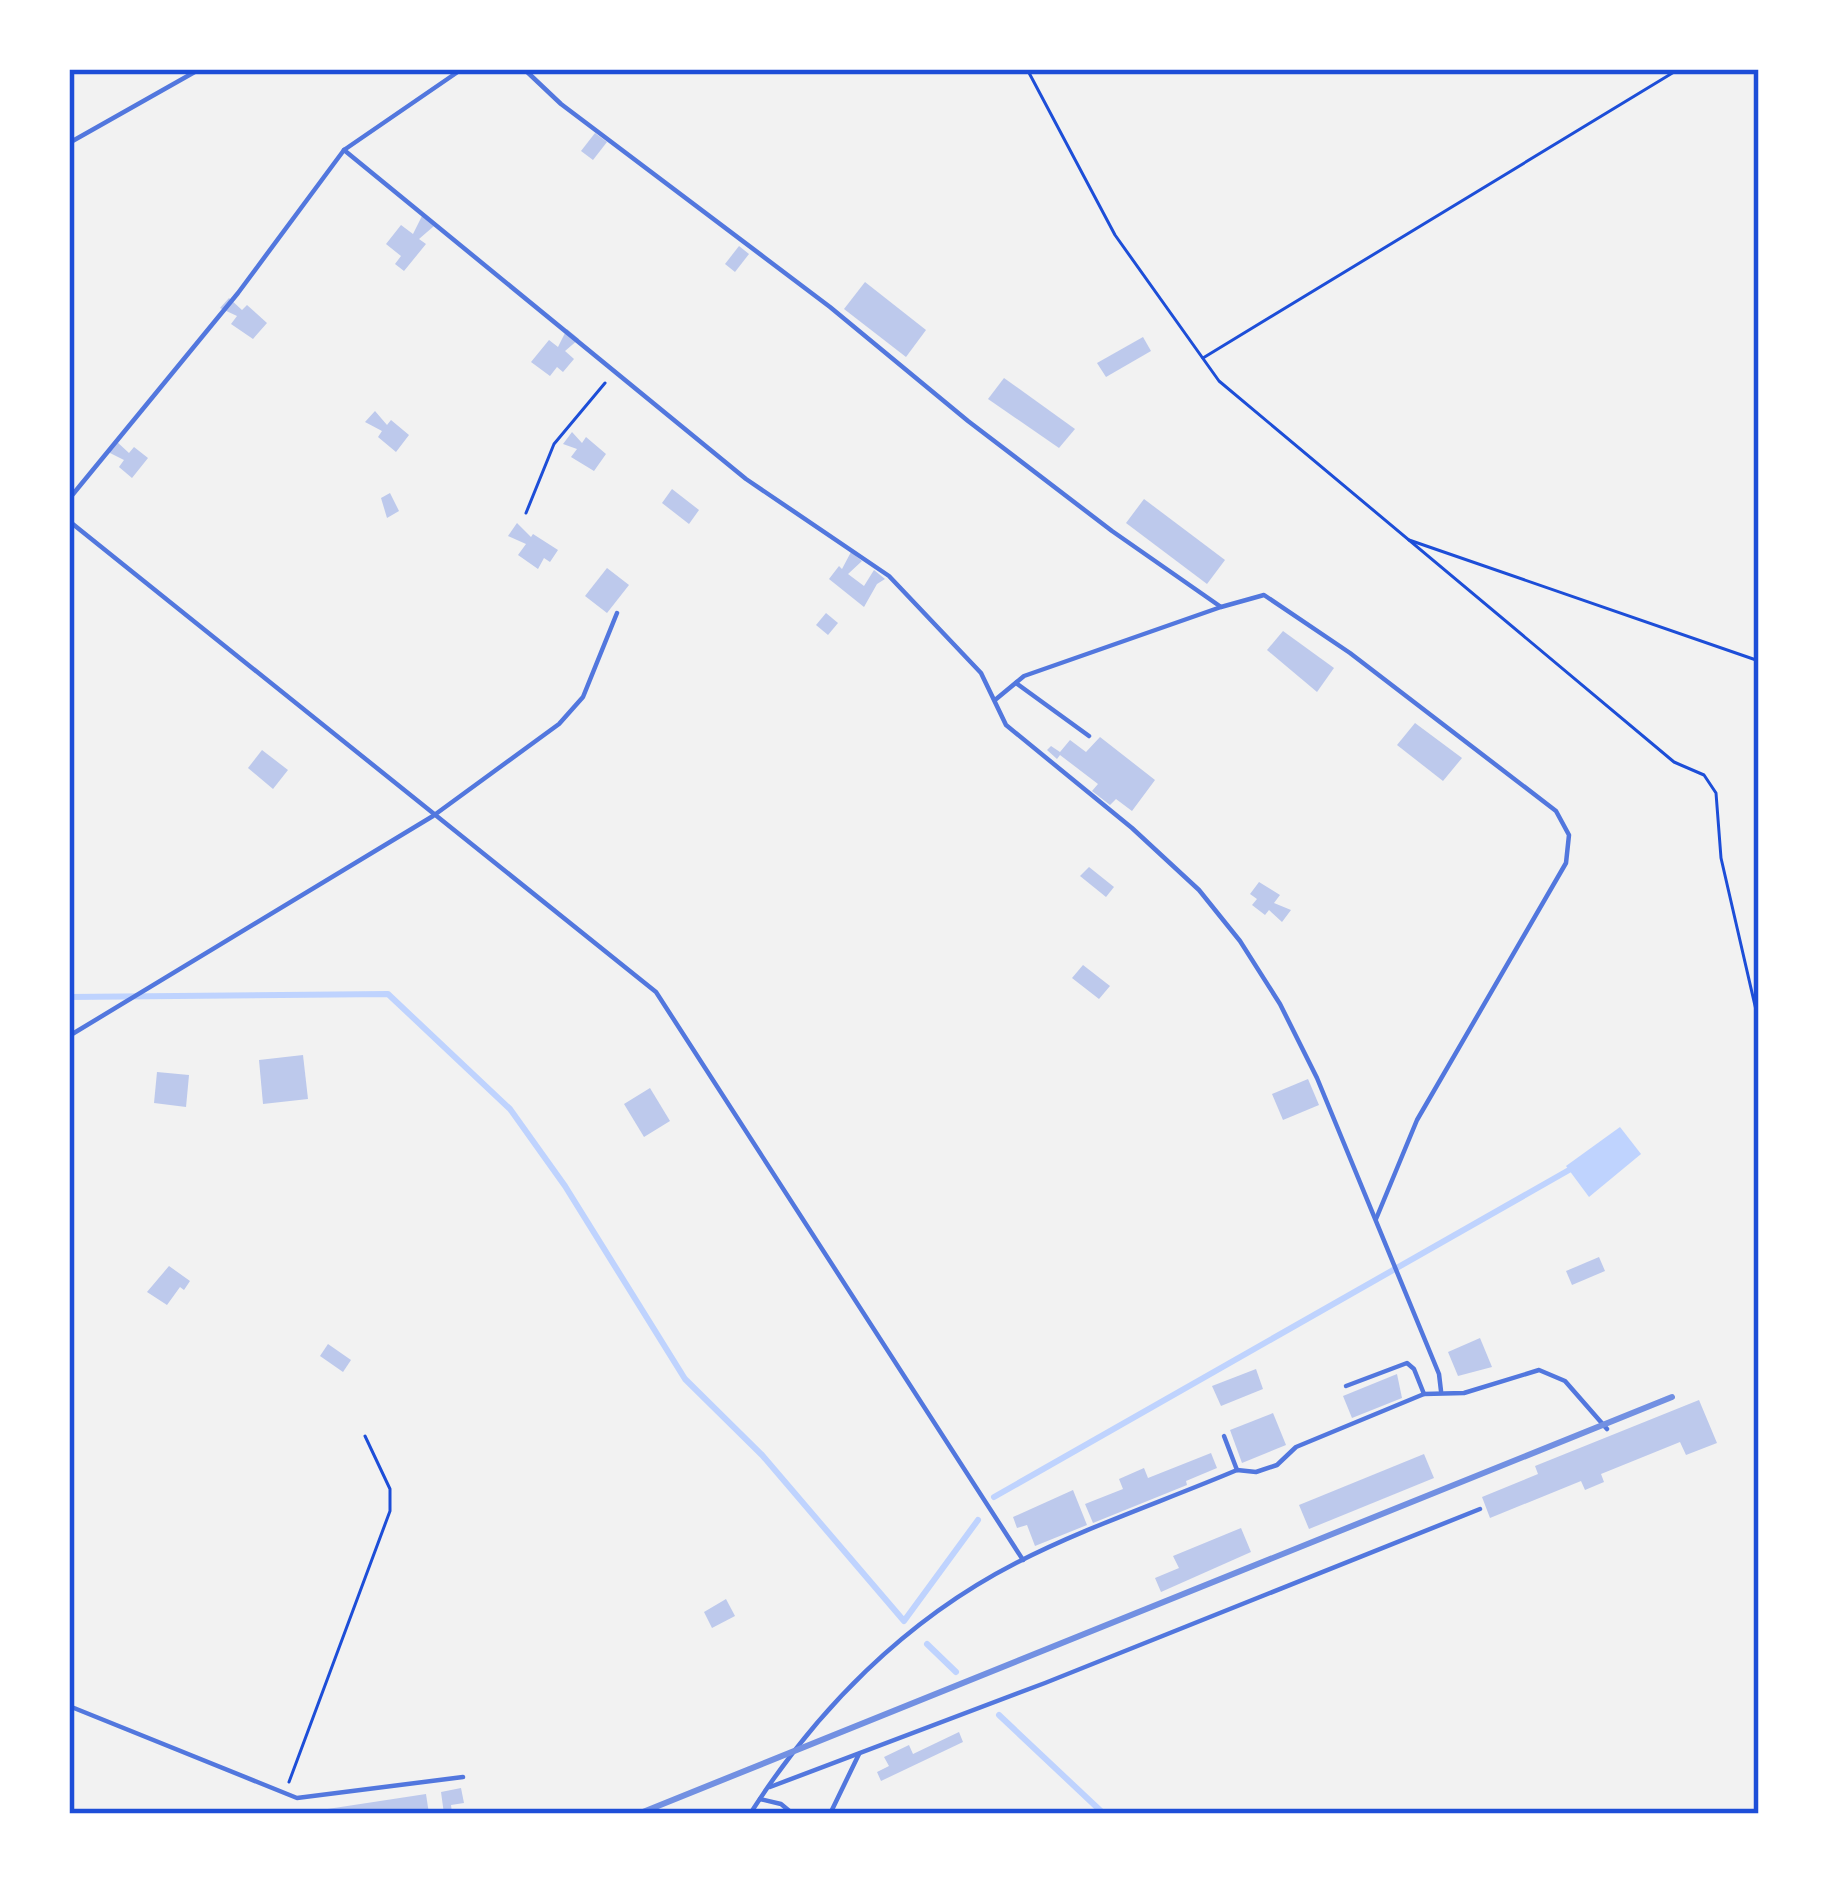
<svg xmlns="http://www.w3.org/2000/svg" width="1828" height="1883" font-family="'Varela Round',sans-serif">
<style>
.water{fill:#bfd3fe}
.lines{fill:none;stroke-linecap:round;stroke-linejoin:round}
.stream{stroke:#bfd3fe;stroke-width:6}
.building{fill:#bdc9ec}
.path{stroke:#1d4ed8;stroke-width:3}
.service{stroke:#5277de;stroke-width:4.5}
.rail{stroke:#7290e2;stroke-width:6}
.neatline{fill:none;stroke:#1d4ed8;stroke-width:4.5}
</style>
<rect width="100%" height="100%" fill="#f2f2f2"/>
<path class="water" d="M 1620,1127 L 1641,1154 L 1589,1197 L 1566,1166 Z"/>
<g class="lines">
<g class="stream">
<path d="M 69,997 L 388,994 L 510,1109 L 565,1186 L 685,1379 L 762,1455 L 904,1621 L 978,1520"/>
<path d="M 994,1497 L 1569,1170"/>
<path d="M 927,1644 L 956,1672"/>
<path d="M 999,1715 L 1104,1814"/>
</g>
</g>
<g class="building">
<path d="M 595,133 L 607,142 L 593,160 L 581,151 Z"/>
<path d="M 422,216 L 434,226 L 419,239 L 426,244 L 404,271 L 395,264 L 401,256 L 386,244 L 401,225 L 413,234 Z"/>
<path d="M 739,246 L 749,254 L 735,272 L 725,264 Z"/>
<path d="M 865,282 L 926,330 L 906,357 L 844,309 Z"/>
<path d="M 229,298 L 242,310 L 247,305 L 267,323 L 253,339 L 231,324 L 237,316 L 220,308 Z"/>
<path d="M 567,329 L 579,339 L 565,351 L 574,359 L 563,372 L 557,367 L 550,376 L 531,362 L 549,340 L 558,347 Z"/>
<path d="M 1143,337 L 1151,351 L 1106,377 L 1097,363 Z"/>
<path d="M 1004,378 L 1075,429 L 1059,448 L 988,399 Z"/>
<path d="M 375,411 L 387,425 L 391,420 L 409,435 L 396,452 L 378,437 L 382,431 L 365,422 Z"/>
<path d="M 572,432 L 582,443 L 586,437 L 606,454 L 594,471 L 571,457 L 577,449 L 563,444 Z"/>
<path d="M 116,441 L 129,453 L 134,447 L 148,458 L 132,478 L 119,467 L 124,460 L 108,452 Z"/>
<path d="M 672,489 L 699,510 L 689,524 L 662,503 Z"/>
<path d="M 390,493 L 399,511 L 387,518 L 381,498 Z"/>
<path d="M 1144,499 L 1225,560 L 1207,584 L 1126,523 Z"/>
<path d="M 517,523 L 531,537 L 533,534 L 558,550 L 550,562 L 544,558 L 538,569 L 518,555 L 526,544 L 508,536 Z"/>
<path d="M 851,552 L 862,561 L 848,574 L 864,586 L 874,570 L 885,579 L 877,584 L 864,607 L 829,579 L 839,566 L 842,569 Z"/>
<path d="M 607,568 L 629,585 L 607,613 L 585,596 Z"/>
<path d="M 826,613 L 838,623 L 828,635 L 816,625 Z"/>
<path d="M 1283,631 L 1334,668 L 1317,692 L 1267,650 Z"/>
<path d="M 1415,723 L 1462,758 L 1443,781 L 1397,745 Z"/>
<path d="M 1100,737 L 1155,780 L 1132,811 L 1116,799 L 1110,805 L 1092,791 L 1098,784 L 1060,755 L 1057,759 L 1047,750 L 1051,746 L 1060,752 L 1070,740 L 1086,752 Z"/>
<path d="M 262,750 L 288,770 L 273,789 L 248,768 Z"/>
<path d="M 1089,867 L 1114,887 L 1106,897 L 1080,876 Z"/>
<path d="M 1259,882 L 1280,895 L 1274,903 L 1291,910 L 1282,922 L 1269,910 L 1265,915 L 1252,905 L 1257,899 L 1250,894 Z"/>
<path d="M 1083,965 L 1110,986 L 1099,999 L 1072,978 Z"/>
<path d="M 303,1055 L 308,1099 L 263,1104 L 259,1060 Z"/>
<path d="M 157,1072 L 189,1075 L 186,1107 L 154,1103 Z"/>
<path d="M 1308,1079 L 1319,1105 L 1283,1120 L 1272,1094 Z"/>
<path d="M 650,1088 L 670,1121 L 644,1137 L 624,1104 Z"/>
<path d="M 1599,1257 L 1605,1271 L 1572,1285 L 1566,1271 Z"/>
<path d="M 169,1266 L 190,1281 L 184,1290 L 180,1287 L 167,1305 L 147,1292 Z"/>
<path d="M 1480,1338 L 1492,1367 L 1458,1376 L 1448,1352 Z"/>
<path d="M 328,1344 L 351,1360 L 343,1372 L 320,1356 Z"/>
<path d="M 1256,1369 L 1263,1389 L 1221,1406 L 1212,1386 Z"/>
<path d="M 1397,1374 L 1402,1398 L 1352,1418 L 1343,1396 Z"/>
<path d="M 1699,1400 L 1717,1443 L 1686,1455 L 1680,1442 L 1601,1474 L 1604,1482 L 1585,1490 L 1581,1481 L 1490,1518 L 1482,1497 L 1538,1474 L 1535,1466 Z"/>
<path d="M 1273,1413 L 1286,1445 L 1242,1463 L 1230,1430 Z"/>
<path d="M 1211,1453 L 1217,1468 L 1186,1481 L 1187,1485 L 1093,1523 L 1085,1504 L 1123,1489 L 1119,1479 L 1144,1468 L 1148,1478 Z"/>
<path d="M 1424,1454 L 1434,1478 L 1309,1529 L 1299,1505 Z"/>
<path d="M 1073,1490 L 1087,1525 L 1035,1546 L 1027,1525 L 1017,1528 L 1013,1517 Z"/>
<path d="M 1241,1528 L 1251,1552 L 1161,1592 L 1155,1578 L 1179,1568 L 1173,1556 Z"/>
<path d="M 726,1599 L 735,1616 L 712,1628 L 704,1612 Z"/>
<path d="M 959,1732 L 963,1742 L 881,1781 L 877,1772 L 889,1766 L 884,1757 L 909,1745 L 913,1754 Z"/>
<path d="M 461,1788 L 464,1803 L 451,1805 L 452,1813 L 444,1814 L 441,1792 Z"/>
<path d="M 426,1794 L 429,1814 L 321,1814 L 321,1810 Z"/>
</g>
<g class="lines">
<g class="path">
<path d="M 1027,69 L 1115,235 L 1219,381 L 1674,762 L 1704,775 L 1716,793 L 1721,858 L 1759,1023"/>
<path d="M 1203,358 L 1679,69"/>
<path d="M 526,513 L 554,444 L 605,383"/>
<path d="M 1409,540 L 1759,661"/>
<path d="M 289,1782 L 390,1511 L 390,1489 L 365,1436"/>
</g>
<g class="service">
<path d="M 524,69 L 561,104 L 830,307 L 968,421 L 1112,531 L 1221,607 L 1264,595 L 1350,653 L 1556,811 L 1569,835 L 1566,863 L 1417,1120 L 1376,1219"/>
<path d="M 69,143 L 200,69"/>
<path d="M 344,150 L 746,479 L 889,576 L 981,673 L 1006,725 L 1132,828 L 1199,890 L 1240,941 L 1280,1004 L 1317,1078 L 1439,1374 L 1441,1391"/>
<path d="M 69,499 L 238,293 L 344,150 L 462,69"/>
<path d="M 69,521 L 656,992 L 1023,1560"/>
<path d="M 1016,683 L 1089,736"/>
<path d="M 995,700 L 1024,676 L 1221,607"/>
<path d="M 69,1036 L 433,816 L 559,724 L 583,697 L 617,613"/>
<path d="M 1346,1386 L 1407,1363 L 1414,1369 L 1424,1394"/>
<path d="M 1224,1436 L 1237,1470"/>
<path d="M 69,1706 L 297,1798 L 463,1777"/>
<path d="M 770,1787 L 1045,1683 L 1480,1509"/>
<path d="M 760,1799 L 781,1804 L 793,1814"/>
<path d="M 750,1814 C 816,1710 905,1620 1016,1563 C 1086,1527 1164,1501 1237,1470 L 1256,1472 L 1277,1465 L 1296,1447 L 1424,1394 L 1464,1393 L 1539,1370 L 1565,1381 L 1607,1429"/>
<path d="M 830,1814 L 859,1754"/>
</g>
<path class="rail" d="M 638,1814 L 1672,1397"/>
</g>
<rect width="1828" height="1883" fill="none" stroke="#ffffff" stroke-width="144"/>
<rect x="72" y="72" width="1684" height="1739" class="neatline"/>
</svg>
